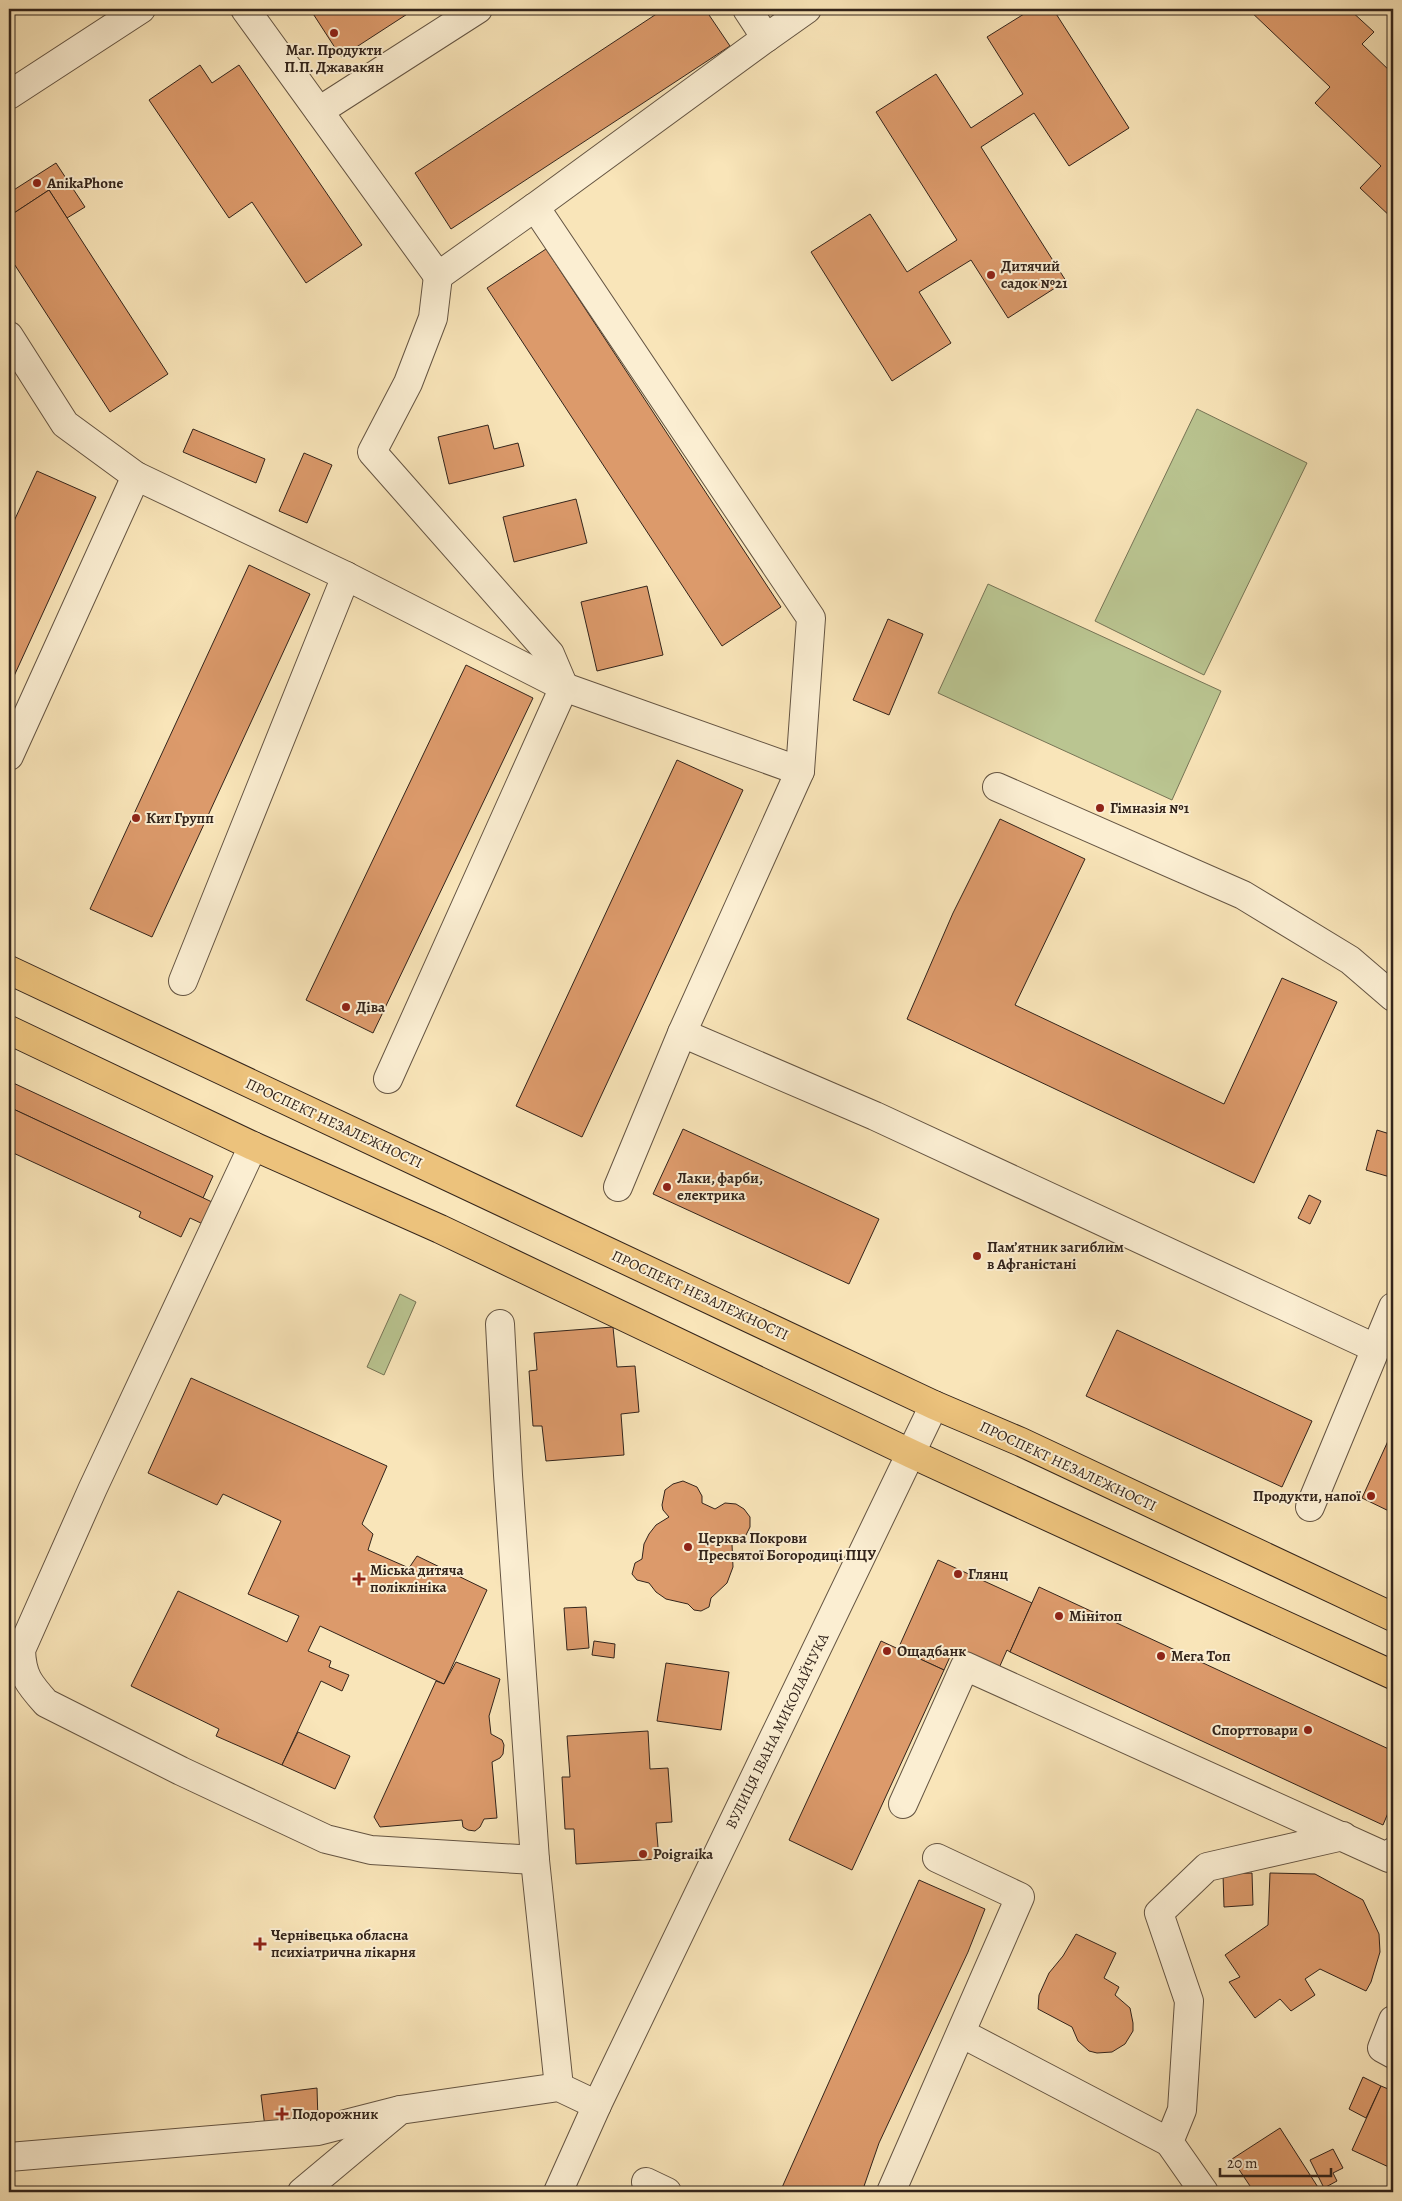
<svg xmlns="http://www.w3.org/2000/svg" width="1402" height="2201" font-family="Alegreya,serif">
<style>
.green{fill:#bac591;stroke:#767456}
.building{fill:#dc9a6b;stroke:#33241b}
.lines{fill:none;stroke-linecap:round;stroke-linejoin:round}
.minor-casing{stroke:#645442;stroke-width:30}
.major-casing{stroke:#33241b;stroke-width:30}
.minor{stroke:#fbeed2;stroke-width:28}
.major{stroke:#ecc27c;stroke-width:28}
.poi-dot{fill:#8f2418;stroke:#fbeed2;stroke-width:2}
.labels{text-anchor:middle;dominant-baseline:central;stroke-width:4;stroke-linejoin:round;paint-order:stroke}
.poi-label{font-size:15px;font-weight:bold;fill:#33241b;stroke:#fbeed2;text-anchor:start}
.street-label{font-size:15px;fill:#33241b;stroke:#fbeed2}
</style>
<rect width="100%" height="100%" fill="#f9e5b9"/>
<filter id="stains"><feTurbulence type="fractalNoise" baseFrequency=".004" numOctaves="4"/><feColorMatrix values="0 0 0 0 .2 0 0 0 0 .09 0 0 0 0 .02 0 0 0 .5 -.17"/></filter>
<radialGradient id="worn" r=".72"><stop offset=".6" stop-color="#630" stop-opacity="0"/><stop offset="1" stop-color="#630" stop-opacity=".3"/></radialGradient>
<g class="green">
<path d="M 1197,409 L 1307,463 L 1204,675 L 1095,621 Z"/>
<path d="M 988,584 L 1221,691 L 1172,800 L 938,693 Z"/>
<path d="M 400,1294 L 416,1302 L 384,1375 L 367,1367 Z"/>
</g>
<g class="building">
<path d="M 310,9 L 415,9 L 341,57 Z"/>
<path d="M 664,9 L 705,9 L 730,46 L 451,229 L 415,173 Z"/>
<path d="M 1032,9 L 1053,9 L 1129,128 L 1069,166 L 1034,113 L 981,147 L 1066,281 L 1008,318 L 971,260 L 919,292 L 951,343 L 892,381 L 811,252 L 870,214 L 907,272 L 957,240 L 876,112 L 936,74 L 971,128 L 1023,94 L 987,37 Z"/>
<path d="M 1248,9 L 1349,9 L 1374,32 L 1362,44 L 1393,74 L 1393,219 L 1360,188 L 1381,166 L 1315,103 L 1330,87 Z"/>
<path d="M 200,65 L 212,83 L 239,65 L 362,245 L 306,283 L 252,202 L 229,218 L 149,100 Z"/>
<path d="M 56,163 L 85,207 L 67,218 L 49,190 L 14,213 L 9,204 L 9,193 Z"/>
<path d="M 49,190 L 168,374 L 110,412 L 9,256 L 9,204 L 14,213 Z"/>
<path d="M 546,249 L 781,607 L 722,646 L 487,288 Z"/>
<path d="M 488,425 L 494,449 L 518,443 L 524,466 L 449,484 L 438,437 Z"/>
<path d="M 193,429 L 265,459 L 256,483 L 183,452 Z"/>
<path d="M 304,453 L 332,465 L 307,523 L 279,511 Z"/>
<path d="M 37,471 L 96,497 L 9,687 L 9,532 Z"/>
<path d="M 576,499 L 587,543 L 514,562 L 503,517 Z"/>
<path d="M 249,565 L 310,594 L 152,937 L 90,909 Z"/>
<path d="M 647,586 L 663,655 L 597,671 L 581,602 Z"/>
<path d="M 888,619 L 923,634 L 889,715 L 853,700 Z"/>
<path d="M 466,665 L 533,698 L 373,1033 L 306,1000 Z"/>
<path d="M 677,760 L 743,790 L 582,1137 L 516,1106 Z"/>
<path d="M 1000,819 L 1085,859 L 1015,1005 L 1224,1104 L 1282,978 L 1337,1002 L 1254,1183 L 907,1019 L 953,913 Z"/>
<path d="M 9,825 L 14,827 L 9,838 Z"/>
<path d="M 9,1081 L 213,1176 L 203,1198 L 9,1107 Z"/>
<path d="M 9,1107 L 212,1202 L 203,1224 L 190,1218 L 181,1237 L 139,1217 L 141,1212 L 9,1151 Z"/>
<path d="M 683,1129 L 879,1219 L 849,1284 L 653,1194 Z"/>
<path d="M 1377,1130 L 1393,1135 L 1393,1167 L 1390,1177 L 1366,1170 Z"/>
<path d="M 1309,1195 L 1321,1201 L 1310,1224 L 1298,1218 Z"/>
<path d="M 613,1327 L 617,1367 L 635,1366 L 639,1412 L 621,1414 L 624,1455 L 546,1461 L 542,1426 L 533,1426 L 529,1371 L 537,1370 L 534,1333 Z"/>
<path d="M 1117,1330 L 1312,1421 L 1282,1487 L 1086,1396 Z"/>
<path d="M 191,1378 L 387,1466 L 362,1524 L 373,1534 L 368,1550 L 409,1568 L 417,1556 L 487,1590 L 444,1684 L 320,1626 L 308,1651 L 331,1661 L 329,1667 L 349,1675 L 342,1691 L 321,1681 L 282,1765 L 216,1736 L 219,1729 L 131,1686 L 178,1591 L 287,1642 L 299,1616 L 248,1594 L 281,1521 L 223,1494 L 217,1505 L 148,1473 Z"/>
<path d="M 1393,1430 L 1393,1513 L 1362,1498 Z"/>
<path d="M 683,1481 L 697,1487 L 702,1496 L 702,1503 L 715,1509 L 725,1503 L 736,1504 L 744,1509 L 750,1517 L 750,1527 L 745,1537 L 732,1544 L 733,1567 L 727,1583 L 711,1598 L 709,1607 L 701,1611 L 694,1610 L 688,1604 L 666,1599 L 656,1592 L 649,1583 L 637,1580 L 632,1574 L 635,1563 L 642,1559 L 644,1544 L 649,1534 L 656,1525 L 669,1517 L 663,1510 L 662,1505 L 665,1490 L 673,1484 Z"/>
<path d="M 938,1560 L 1032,1603 L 1010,1652 L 1007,1650 L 999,1668 L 954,1648 L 944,1670 L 898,1649 Z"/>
<path d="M 1039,1587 L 1393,1751 L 1393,1801 L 1383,1825 L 1010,1652 Z"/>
<path d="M 586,1607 L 589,1648 L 567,1650 L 564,1608 Z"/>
<path d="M 594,1641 L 615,1644 L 614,1658 L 592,1655 Z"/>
<path d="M 881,1641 L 944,1670 L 852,1870 L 789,1840 Z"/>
<path d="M 456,1662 L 500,1679 L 489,1716 L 491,1734 L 502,1740 L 504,1745 L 503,1754 L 500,1758 L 492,1762 L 497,1818 L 484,1819 L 480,1827 L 475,1831 L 468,1830 L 463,1827 L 462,1820 L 380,1827 L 374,1817 L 436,1681 L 444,1684 Z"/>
<path d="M 666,1663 L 729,1672 L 721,1730 L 657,1721 Z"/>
<path d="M 648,1731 L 650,1769 L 668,1768 L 672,1822 L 656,1823 L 659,1859 L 576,1864 L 574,1829 L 565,1829 L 562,1777 L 570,1777 L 567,1736 Z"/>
<path d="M 298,1732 L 350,1756 L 335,1789 L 282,1765 Z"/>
<path d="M 1252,1873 L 1253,1905 L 1224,1907 L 1223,1874 Z"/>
<path d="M 1270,1873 L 1315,1874 L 1363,1900 L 1379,1934 L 1380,1952 L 1371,1982 L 1366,1991 L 1320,1969 L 1305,1979 L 1315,1995 L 1291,2011 L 1280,1999 L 1255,2018 L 1229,1982 L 1240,1977 L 1225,1955 L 1268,1925 Z"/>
<path d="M 919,1880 L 985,1909 L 968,1952 L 879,2143 L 862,2192 L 780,2192 Z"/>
<path d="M 1076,1934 L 1116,1953 L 1104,1978 L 1119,1987 L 1115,1995 L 1130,2008 L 1133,2023 L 1133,2031 L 1125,2044 L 1112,2052 L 1097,2053 L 1089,2051 L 1078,2041 L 1072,2027 L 1038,2009 L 1039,1995 L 1049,1973 L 1063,1956 Z"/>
<path d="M 1363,2077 L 1381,2086 L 1366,2118 L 1349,2109 Z"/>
<path d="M 1381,2086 L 1393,2091 L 1393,2169 L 1352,2150 Z"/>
<path d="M 317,2088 L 318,2121 L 265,2127 L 261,2095 Z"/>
<path d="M 1280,2128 L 1321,2192 L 1254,2192 L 1232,2159 Z"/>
<path d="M 1333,2149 L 1343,2168 L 1333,2173 L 1337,2181 L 1324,2188 L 1310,2160 Z"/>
</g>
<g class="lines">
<defs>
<g id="minor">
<path d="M 245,9 L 438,276 L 535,207"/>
<path d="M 766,38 L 807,9"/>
<path d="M 9,95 L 141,9"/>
<path d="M 319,111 L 478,9"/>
<path d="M 9,336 L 65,424 L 136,476 L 346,576 L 564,687 L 800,771"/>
<path d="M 9,756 L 136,476"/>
<path d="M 997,787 L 1243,895 L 1350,960 L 1393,997"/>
<path d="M 183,981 L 346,576"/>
<path d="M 682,1033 L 875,1116 L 1375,1348"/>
<path d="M 388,1079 L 564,687 L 550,654 L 372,452 L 408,383 L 433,318 L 438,276"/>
<path d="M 253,1146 L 93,1488 L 21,1650 C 22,1676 29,1684 46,1703 L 181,1771 L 326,1839 L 371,1850 L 535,1860"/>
<path d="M 618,1187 L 682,1033 L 800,771 L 811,618 L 535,207 L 766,38 L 747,9"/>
<path d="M 500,1324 L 508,1475 L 535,1860 L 559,2087"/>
<path d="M 1310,1507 L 1393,1307"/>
<path d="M 903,1804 L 965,1666 L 1389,1858 L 1393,1852"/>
<path d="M 1393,2020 L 1382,2048 L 1393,2054"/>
<path d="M 961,2033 L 1169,2142"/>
<path d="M 9,2157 L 318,2131 L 400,2110"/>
<path d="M 646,2182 L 667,2192"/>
<path d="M 302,2192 L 400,2110 L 559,2087 L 597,2105"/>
<path d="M 558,2192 L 597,2105 L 934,1405"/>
<path d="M 891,2192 L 1020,1897 L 937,1858"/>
<path d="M 1204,2192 L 1169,2142 L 1182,2110 L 1189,2001 L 1159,1913 L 1207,1867 L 1343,1836"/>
</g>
<g id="major">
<path d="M 9,970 L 934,1405 L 1021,1442 L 1393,1617"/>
<path d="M 9,1030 L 253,1146 L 440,1229 L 912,1454 L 1393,1675"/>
</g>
</defs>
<use href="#minor" class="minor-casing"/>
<use href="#major" class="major-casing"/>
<use href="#minor" class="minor"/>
<use href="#major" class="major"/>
</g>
<g class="poi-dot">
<circle cx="334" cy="33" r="5"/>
<circle cx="37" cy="183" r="5"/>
<circle cx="991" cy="275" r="5"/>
<circle cx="1100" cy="808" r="5"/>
<circle cx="136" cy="818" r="5"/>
<circle cx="346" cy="1007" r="5"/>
<circle cx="667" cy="1187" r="5"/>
<circle cx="977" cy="1256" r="5"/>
<circle cx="1371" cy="1496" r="5"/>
<circle cx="688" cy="1547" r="5"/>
<circle cx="958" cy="1574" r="5"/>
<path d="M356.5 1571.5h5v5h5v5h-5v5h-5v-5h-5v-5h5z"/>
<circle cx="1059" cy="1616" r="5"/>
<circle cx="887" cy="1651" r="5"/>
<circle cx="1161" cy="1656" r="5"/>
<circle cx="1308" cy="1730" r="5"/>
<circle cx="643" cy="1854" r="5"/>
<path d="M257.5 1936.5h5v5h5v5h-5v5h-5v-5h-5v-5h5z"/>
<path d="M279.5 2106.5h5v5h5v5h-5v5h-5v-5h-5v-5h5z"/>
</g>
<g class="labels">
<g class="poi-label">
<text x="334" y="50" text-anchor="middle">Маг. Продукти<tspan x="334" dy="17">П.П. Джавакян</tspan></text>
<text x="47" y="183">AnikaPhone</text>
<text x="1001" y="266">Дитячий<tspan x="1001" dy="17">садок №21</tspan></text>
<text x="1110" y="808">Гімназія №1</text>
<text x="146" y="818">Кит Групп</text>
<text x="356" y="1007">Діва</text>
<text x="677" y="1178">Лаки, фарби,<tspan x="677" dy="17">електрика</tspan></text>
<text x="987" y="1247">Пам’ятник загиблим<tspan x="987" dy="17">в Афганістані</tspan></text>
<text x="1361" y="1496" text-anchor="end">Продукти, напої</text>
<text x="698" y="1538">Церква Покрови<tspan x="698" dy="17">Пресвятої Богородиці ПЦУ</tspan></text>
<text x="370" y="1570">Міська дитяча<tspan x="370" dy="17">поліклініка</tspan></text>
<text x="968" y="1574">Глянц</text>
<text x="1069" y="1616">Мінітоп</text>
<text x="897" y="1651">Ощадбанк</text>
<text x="1171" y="1656">Мега Топ</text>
<text x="1298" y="1730" text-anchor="end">Спорттовари</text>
<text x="653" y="1854">Poigraika</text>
<text x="271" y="1935">Чернівецька обласна<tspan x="271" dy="17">психіатрична лікарня</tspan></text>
<text x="292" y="2114">Подорожник</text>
</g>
<g class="street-label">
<text transform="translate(334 1123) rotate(25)">ПРОСПЕКТ НЕЗАЛЕЖНОСТІ</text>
<text transform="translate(700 1295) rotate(25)">ПРОСПЕКТ НЕЗАЛЕЖНОСТІ</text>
<text transform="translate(1068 1466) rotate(25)">ПРОСПЕКТ НЕЗАЛЕЖНОСТІ</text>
<text transform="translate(777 1731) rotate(-64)">ВУЛИЦЯ ІВАНА МИКОЛАЙЧУКА</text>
</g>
</g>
<rect width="1402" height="2201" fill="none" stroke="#f9e5b9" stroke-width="30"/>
<rect x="10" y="10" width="1382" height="2181" fill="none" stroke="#33241b" stroke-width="2.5"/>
<rect x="15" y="15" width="1372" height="2171" fill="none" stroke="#33241b"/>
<path d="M1220 2168v8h111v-8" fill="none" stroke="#33241b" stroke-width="2.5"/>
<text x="1227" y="2168" font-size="15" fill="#33241b" stroke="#fbeed2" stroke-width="4" paint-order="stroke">20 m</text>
<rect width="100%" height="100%" filter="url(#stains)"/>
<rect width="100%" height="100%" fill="url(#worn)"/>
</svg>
